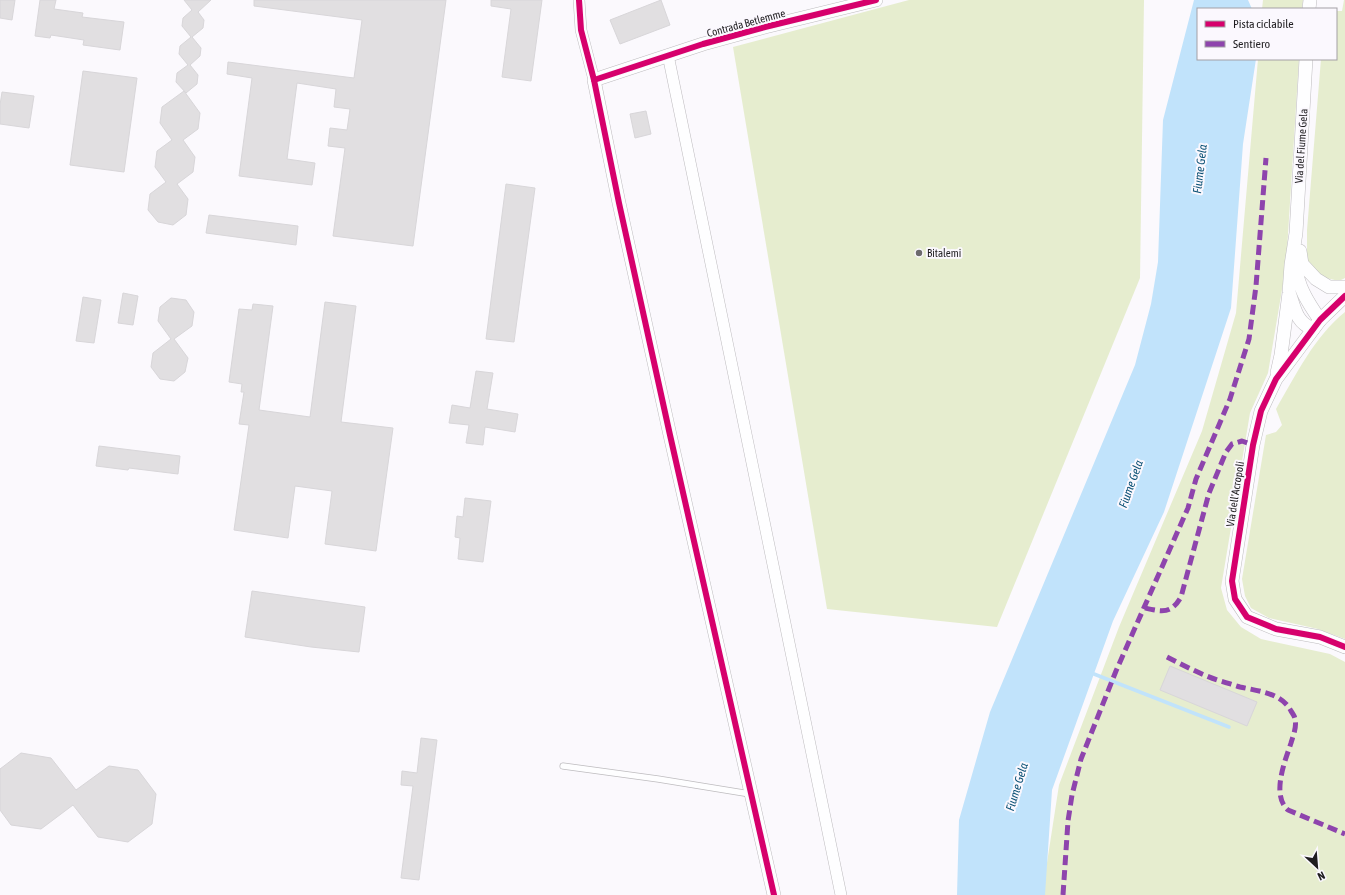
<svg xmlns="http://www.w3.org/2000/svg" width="1345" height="895" font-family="'Asap Condensed',sans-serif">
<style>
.green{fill:#e6edcf}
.water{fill:#c1e3fb}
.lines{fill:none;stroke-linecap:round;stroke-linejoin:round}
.stream{stroke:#c1e3fb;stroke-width:3.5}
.building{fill:#e1dfe1;stroke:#d8d6d9}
.service-casing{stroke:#bebcbf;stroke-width:7}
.minor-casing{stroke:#bebcbf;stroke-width:12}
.tertiary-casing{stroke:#bebcbf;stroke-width:14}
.service{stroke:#fefeff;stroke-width:5.5}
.minor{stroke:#fefeff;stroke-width:11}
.tertiary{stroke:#fefeff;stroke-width:13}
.quiet{stroke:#8e44ad;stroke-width:5;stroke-dasharray:10 5;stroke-linecap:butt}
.cycleway-casing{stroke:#fbf8fe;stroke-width:8}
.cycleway{stroke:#d6006c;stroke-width:6}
.poi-dot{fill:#6c6a6d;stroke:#fbf8fe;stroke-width:1.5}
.labels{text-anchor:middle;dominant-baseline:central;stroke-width:4;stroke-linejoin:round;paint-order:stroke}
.street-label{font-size:11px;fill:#1f1d20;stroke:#fbf8fe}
.poi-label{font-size:11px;fill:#1f1d20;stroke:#fbf8fe;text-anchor:start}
.water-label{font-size:12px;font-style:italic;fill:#0c5276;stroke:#fbf8fe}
</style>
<rect width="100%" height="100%" fill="#fbf9fd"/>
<g class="green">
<path d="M 909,0 L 1144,0 L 1140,278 L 997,627 L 827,609 L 733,47 Z"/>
<path d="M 1263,0 L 1303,0 L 1302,9 L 1262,9 Z"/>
<path d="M 1344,0 L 1345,0 L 1345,278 L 1339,281 L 1326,278 L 1313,271 L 1307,259 L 1307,230 L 1321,59 L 1336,59 L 1336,11 L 1342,11 Z"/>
<path d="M 1258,59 L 1299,59 L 1286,266 L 1268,373 L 1250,413 L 1221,588 L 1227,610 L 1241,627 L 1261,639 L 1330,654 L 1345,662 L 1345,895 L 1042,895 L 1059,785 L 1119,627 L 1202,431 L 1236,313 Z"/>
<path d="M 1345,312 L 1345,639 L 1318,629 L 1269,618 L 1251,608 L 1245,596 L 1242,579 L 1266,435 L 1276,432 L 1282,425 L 1276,409 C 1296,375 1314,337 1345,312 Z"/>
</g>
<path class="water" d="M 1194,0 L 1248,0 L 1252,9 L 1198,9 L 1198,59 L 1256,59 L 1243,144 L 1231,308 L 1164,512 L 1113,621 L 1052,790 L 1045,895 L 957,895 L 959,820 L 990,712 L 1135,365 L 1151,304 L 1158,262 L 1163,120 Z"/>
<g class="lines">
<path class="stream" d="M 1094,674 L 1229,727"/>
</g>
<g class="building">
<path d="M 0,0 L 15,0 L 12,20 L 0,18 Z"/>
<path d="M 40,0 L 56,0 L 54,9 L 83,13 L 82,17 L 124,22 L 120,50 L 83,45 L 84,40 L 51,35 L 50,38 L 35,36 Z"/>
<path d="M 184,0 L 211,0 L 198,12 L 204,20 L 203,28 L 192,37 L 201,48 L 200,56 L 190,65 L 198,75 L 197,84 L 186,93 L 176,82 L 177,73 L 188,65 L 179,54 L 180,46 L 191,37 L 182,26 L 183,18 L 192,10 Z"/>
<path d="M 254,0 L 446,0 L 413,246 L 333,236 L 345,148 L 328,146 L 330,128 L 347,130 L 350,109 L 334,107 L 336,89 L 297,83 L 287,159 L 315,163 L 312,185 L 239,176 L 252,78 L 227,74 L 228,62 L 354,78 L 362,20 L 254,6 Z"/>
<path d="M 491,0 L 542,0 L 531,81 L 502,77 L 511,9 L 491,6 Z"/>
<path d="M 661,0 L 670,25 L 620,44 L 610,20 Z"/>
<path d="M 83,71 L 137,78 L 124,172 L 70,165 Z"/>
<path d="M 184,91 L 200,113 L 198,129 L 183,140 L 195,157 L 193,172 L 177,184 L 188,199 L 186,215 L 173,225 L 158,222 L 148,210 L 150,194 L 166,182 L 155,167 L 157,151 L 172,140 L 160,123 L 162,107 Z"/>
<path d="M 2,92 L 34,96 L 29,128 L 0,124 L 0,105 Z"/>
<path d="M 646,111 L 651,134 L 635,138 L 630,114 Z"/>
<path d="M 506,184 L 535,188 L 514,342 L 486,339 Z"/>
<path d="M 209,215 L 298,226 L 296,245 L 206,233 Z"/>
<path d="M 123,293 L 138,296 L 133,325 L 118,323 Z"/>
<path d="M 83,297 L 101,300 L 94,343 L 76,341 Z"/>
<path d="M 171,298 L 186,300 L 194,312 L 192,326 L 174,339 L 188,358 L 185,372 L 174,381 L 160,379 L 151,367 L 153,353 L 171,339 L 158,321 L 160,307 Z"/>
<path d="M 325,302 L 356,306 L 341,422 L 393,428 L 376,551 L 325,544 L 332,491 L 295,486 L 288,538 L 234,530 L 249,425 L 239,424 L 244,392 L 241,392 L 242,384 L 229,382 L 239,309 L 252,310 L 253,304 L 273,306 L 259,410 L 310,417 Z"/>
<path d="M 476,371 L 493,373 L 487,409 L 518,414 L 515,432 L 485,427 L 483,445 L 466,443 L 469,425 L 449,423 L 452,405 L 470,408 Z"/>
<path d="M 99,446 L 180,456 L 178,474 L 129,468 L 128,470 L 96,466 Z"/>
<path d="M 465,498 L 491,501 L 483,562 L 458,559 L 460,538 L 455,537 L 457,516 L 463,517 Z"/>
<path d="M 252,591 L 365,607 L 359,652 L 311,647 L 245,637 Z"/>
<path d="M 1170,666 L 1257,702 L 1247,726 L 1160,690 Z"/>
<path d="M 421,738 L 437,740 L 419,880 L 401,878 L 413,786 L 401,785 L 402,771 L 417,773 Z"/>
<path d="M 21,753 L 51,758 L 76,790 L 109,766 L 138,770 L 156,794 L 152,824 L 128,842 L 98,837 L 73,805 L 41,829 L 11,825 L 0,810 L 0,769 Z"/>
</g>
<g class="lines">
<defs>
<path id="service" d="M 563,766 L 658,779 L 750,794"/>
<g id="minor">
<path d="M 579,0 L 581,30 L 594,80"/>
<path d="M 668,55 L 841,895"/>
</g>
<g id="tertiary">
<path d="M 1309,9 L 1310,0"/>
<path d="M 1300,251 L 1302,264 L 1316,279 L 1329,287 L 1345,287"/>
<path d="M 1296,266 C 1297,286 1309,304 1320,320"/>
<path d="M 1290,295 C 1295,310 1297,323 1313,329"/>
<path d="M 1345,296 L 1320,320 L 1276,379 L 1261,411 L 1253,445 L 1232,581 L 1235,599 L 1247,617 L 1276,629 L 1320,637 L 1345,647"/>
<path d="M 1277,373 L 1281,355 L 1289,293 L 1291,265 L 1296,233 L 1306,59"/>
<path d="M 774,895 L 670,435 L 619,203 L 594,80 L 703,44 L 765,27 L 876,0"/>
</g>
</defs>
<use href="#service" class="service-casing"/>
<use href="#minor" class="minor-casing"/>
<use href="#tertiary" class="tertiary-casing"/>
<use href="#service" class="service"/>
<use href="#minor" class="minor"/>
<use href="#tertiary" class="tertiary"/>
<g class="quiet">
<path d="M 1145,608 C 1163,612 1171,614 1181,597 L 1209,493 L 1226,452 L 1232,444 L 1242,441 L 1253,445"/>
<path d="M 1167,657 C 1183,665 1200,674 1217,680 C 1225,682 1233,685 1240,687 C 1258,691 1282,693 1291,711 C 1293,714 1295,717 1295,719 C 1297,727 1293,736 1291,743 C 1285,761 1271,795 1288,810 L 1345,834"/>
<path d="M 1063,895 L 1068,821 L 1072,795 L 1081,759 L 1116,671 L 1188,508 L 1196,479 L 1230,399 L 1249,339 L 1256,286 L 1266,158"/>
</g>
<defs>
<g id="cycleway">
<path d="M 579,0 L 581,30 L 594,80 L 619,203 L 670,435 L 774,895"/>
<path d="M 594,80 L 703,44 L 765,27 L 876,0"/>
<path d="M 1345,296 L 1320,320 L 1276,379 L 1261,411 L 1253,445 L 1232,581 L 1235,599 L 1247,617 L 1276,629 L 1320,637 L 1345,647"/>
</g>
</defs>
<use href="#cycleway" class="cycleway-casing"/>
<use href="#cycleway" class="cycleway"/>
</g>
<circle class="poi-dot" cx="919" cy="253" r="4"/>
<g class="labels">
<g class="street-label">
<text transform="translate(746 23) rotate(-15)">Contrada Betlemme</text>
<text transform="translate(1301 146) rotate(-86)">Via del Fiume Gela</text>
<text transform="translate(1235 494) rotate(-81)">Via dell'Acropoli</text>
</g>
<g class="poi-label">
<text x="927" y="253">Bitalemi</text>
</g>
<g class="water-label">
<text transform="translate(1200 169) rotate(-83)">Fiume Gela</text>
<text transform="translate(1131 484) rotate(-70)">Fiume Gela</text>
<text transform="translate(1017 787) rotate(-73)">Fiume Gela</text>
</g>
</g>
<rect x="1197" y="8" width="140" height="52" fill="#fbf8fe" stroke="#a3a0a5"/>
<rect x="1205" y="21" width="20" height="6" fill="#d6006c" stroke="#a3a0a5"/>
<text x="1233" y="28" font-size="12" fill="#1f1d20">Pista ciclabile</text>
<rect x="1205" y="41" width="20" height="6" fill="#8e44ad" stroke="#a3a0a5"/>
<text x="1233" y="48" font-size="12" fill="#1f1d20">Sentiero</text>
<g transform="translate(1317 867) rotate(154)" stroke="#fbf8fe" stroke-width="3" paint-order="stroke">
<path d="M0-3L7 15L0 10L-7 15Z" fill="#1f1d20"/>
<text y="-6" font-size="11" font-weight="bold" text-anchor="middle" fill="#1f1d20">N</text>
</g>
</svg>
